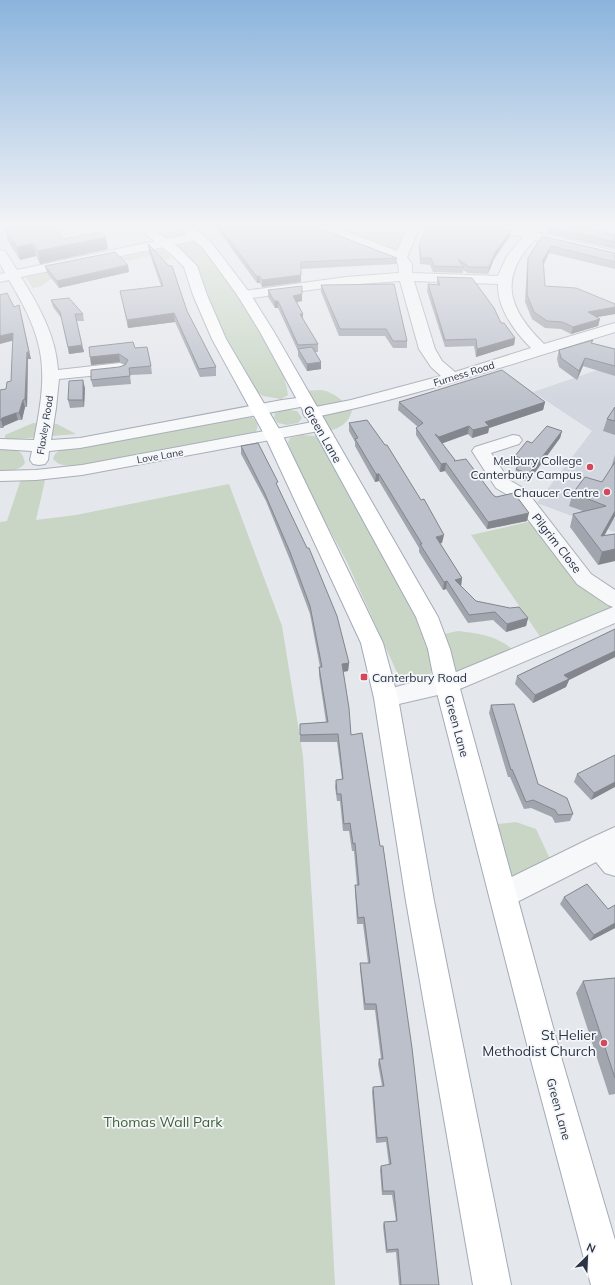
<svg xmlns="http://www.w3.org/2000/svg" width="615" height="1285" font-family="Mulish,sans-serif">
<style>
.built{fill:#d2d6de}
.green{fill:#c9d6c5}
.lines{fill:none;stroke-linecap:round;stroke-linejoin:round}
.minor-casing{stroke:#a9aeb7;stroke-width:2}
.major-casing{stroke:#a3abb8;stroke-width:2}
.minor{fill:#f7f8fa;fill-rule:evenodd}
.major{fill:#fff;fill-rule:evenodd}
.wall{fill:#a1a5ae}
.shaded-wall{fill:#83868d}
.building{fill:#bbc0ca;stroke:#83868d}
.poi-dot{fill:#d1495b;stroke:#f4f6f9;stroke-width:1.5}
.labels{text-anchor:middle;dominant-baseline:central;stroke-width:3.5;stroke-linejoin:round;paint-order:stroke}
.far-street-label{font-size:10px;fill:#2b3445;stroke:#f4f6f9}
.street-label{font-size:12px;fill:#2b3445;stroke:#f4f6f9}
.poi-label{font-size:12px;fill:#2b3445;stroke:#f4f6f9;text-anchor:end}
.near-poi-label{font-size:14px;fill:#2b3445;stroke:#f4f6f9;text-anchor:end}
.near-park-label{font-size:14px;fill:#3f6138;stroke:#f4f6f9}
</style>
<rect width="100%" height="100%" fill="#e4e7ec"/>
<path class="built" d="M 615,364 L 615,532 L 537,503 L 592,431 L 533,392 Z"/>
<g class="green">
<path d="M 146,224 L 175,224 L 185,231 L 182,236 C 164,239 160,236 146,224 Z"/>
<path d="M 322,224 L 410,224 L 397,251 Z"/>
<path d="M 569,224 L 615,224 L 615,234 Z"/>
<path d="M 187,243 L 200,243 L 212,255 C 236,293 283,351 288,395 L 281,399 L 263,396 L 251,387 L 227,340 L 204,288 L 179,249 L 179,246 Z"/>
<path d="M 158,250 L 164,250 L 172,259 C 165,260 156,260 150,256 L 53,277 L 42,286 L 33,288 L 26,278 L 29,276 Z"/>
<path d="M 322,390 C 335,393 343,401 352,410 C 349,424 338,429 325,432 L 301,391 Z"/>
<path d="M 288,410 L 297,411 L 302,418 L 298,423 L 287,425 L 278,423 L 274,418 L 275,413 Z"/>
<path d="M 251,416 C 257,421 259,425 256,432 L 86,464 C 74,465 62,469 53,459 L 55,454 L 60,450 Z"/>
<path d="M 33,423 L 57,424 L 76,434 L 5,440 L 5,435 Z"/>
<path d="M 302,435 L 316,436 L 420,619 L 433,661 L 429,680 L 416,683 L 399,677 L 347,562 L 303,481 L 288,443 L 290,438 Z"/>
<path d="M 0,449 C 14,450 22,447 25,463 C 18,472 11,470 0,471 Z"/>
<path d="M 46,476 L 36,520 L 76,515 L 229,484 L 282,626 L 303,756 L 329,1170 L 335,1285 L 0,1285 L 0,522 L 7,521 L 21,479 Z"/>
<path d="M 537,520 L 615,608 L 543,641 L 471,535 Z"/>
<path d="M 458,631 C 483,634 497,636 516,652 L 449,680 L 439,635 Z"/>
<path d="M 516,822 L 536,829 L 553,865 L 506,887 L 489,825 Z"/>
</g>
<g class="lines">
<defs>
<g id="minor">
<path d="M 311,224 L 327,224 L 397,251 L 409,224 L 421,224 L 407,257 L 412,264 L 412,273 L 498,276 L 507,256 L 523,237 L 475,228 L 471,227 L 469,224 L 495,224 L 506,225 L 615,251 L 615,259 L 535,240 C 497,278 509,310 544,344 L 615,323 L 615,332 C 514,363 415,397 311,418 L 305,417 L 303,413 L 305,409 L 351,400 L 441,376 L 431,367 L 419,349 L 400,281 L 346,285 L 244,299 L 239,298 L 237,295 L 239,292 L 244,291 L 346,277 L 399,273 L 398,264 L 396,260 L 313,227 ZM 414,281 L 498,284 C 497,308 515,332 531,348 L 455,372 L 442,361 L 435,349 Z"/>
<path d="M 198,232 L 202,233 L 204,236 L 202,239 L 21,277 C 39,306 56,336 58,370 L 120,363 L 125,365 L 128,368 L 125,371 L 120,373 L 59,379 L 56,408 L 51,440 L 80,438 L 282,400 L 305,397 L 311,399 L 313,402 L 311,405 L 80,448 L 49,451 L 48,460 L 45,464 L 39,465 L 33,464 L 30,460 L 32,451 L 0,449 L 0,439 L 34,440 C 48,370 47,343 9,280 L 0,282 L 0,274 L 5,273 L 0,264 L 0,250 L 5,251 L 17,270 Z"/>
<path d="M 318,421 L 324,422 L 326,426 L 324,430 L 82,475 L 36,480 L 0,481 L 0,471 L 36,470 L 82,465 Z"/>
<path d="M 513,435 L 519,436 L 522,440 L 519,444 L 491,453 L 509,480 L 525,489 L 591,574 L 615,590 L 615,623 L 455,691 L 386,707 L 378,704 L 374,698 L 378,692 L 421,680 L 444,677 L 613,607 L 608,605 L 577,584 L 511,497 L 496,488 L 472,451 L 475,447 Z"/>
<path d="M 615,827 L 615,876 L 605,873 L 596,862 L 513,904 L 503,908 L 493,904 L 489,895 L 493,886 L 591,838 Z"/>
</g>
<g id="major">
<path d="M 133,224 L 146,224 L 179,248 L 197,266 L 207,295 L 226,339 L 282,434 L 383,643 L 398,698 L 434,901 L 511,1285 L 473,1285 L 406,901 L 374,698 L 361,643 L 264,434 L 212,339 L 193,295 L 184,267 L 171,254 Z"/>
<path d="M 175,224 L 188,224 L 211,242 L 249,292 L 274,332 L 438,617 L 450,649 L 459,685 L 562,1060 L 615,1240 L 615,1285 L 591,1285 L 531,1060 L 435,685 L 428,649 L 416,617 L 260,332 L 238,296 L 203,248 Z"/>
</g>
</defs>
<use href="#minor" class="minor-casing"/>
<use href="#major" class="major-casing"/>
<use href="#minor" class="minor"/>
<use href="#major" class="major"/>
</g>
<g class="wall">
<path d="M 8,224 L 57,224 L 53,225 L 64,239 L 108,249 L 40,264 L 36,256 L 20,260 L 8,241 L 5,229 L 11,227 Z"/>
<path d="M 215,224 L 308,224 L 397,258 L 397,264 L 301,269 L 301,282 L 262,287 L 260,283 L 257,283 L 215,226 Z"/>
<path d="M 502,224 L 519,224 L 517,226 Z"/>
<path d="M 565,224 L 615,235 L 615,249 L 546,233 L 548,227 Z"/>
<path d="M 510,236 L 494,259 L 488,274 L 468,273 L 463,270 L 463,273 L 433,272 L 430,265 L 420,264 L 419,252 L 419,246 Z"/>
<path d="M 542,236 L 615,253 L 615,269 L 549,253 L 544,264 L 545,286 L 615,304 L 615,314 L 597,317 L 600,319 L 598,326 L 571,334 L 561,329 L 545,328 L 532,319 L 525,302 L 527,265 L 528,258 Z"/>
<path d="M 148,244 L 187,311 L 216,367 L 216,376 L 200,377 L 175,322 L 128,328 L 120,291 L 161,286 L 149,252 Z"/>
<path d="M 45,266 L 129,272 L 59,288 L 47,273 Z"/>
<path d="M 437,277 L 501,323 L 515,338 L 514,345 L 476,357 L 474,346 L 445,347 L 427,291 L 428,284 L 437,285 Z"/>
<path d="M 321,285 L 407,341 L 407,348 L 393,348 L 385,336 L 339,336 L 321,292 Z"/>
<path d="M 268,290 L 302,301 L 297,302 L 303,314 L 303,320 L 318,344 L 318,352 L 315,352 L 321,369 L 307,371 L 298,356 L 298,351 L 278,308 L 275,308 L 268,297 Z"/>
<path d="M 0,295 L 31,359 L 28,359 L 27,407 L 25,407 L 22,420 L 18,420 L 4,426 L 3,428 L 0,428 L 0,390 L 6,389 L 11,381 L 13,341 Z"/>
<path d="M 51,300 L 83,314 L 84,321 L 76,321 L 84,352 L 69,354 L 62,319 L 53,307 Z"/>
<path d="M 593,340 L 592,343 L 615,349 L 615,376 L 583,366 L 577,380 L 559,367 L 557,359 L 559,350 Z"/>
<path d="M 135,348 L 151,366 L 152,374 L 130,375 L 131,384 L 93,387 L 91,380 L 125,365 L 120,362 L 91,365 Z"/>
<path d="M 85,388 L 84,407 L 70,408 L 68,400 Z"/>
<path d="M 399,402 L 545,402 L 543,410 L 489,428 L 488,433 L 472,438 L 468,434 L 442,443 L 455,461 L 493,495 L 527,521 L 487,529 L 445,471 L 440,472 L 416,435 L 416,428 L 418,427 L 398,410 Z"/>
<path d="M 615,407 L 615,435 L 603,431 L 607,419 Z"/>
<path d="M 349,423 L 442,543 L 440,543 L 462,578 L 461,586 L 476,601 L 528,618 L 526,626 L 506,632 L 493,620 L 468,623 L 446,589 L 443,590 L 419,552 L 419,548 L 379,481 L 375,482 L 355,446 L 355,442 L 349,431 Z"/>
<path d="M 562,431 L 560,438 L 528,482 L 514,477 L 516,469 L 518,465 L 514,464 L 515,456 L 532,443 Z"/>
<path d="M 241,446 L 278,487 L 349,663 L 348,671 L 343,672 L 351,735 L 439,1285 L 399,1285 L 396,1252 L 386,1253 L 383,1226 L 384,1222 L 396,1221 L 392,1195 L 382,1195 L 380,1170 L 381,1166 L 389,1165 L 386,1142 L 376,1143 L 372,1092 L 373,1087 L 382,1086 L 378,1064 L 379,1059 L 381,1059 L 375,1010 L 364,1010 L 360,969 L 360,963 L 368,963 L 363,924 L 357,924 L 355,892 L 355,885 L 357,885 L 354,851 L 352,851 L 349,831 L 343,831 L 340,801 L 337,801 L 335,787 L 336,780 L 342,779 L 337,742 L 300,742 L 300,724 L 326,722 L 319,675 L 319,667 L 320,667 L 310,614 L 290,560 L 266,501 L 241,454 Z"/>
<path d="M 615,455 L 615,516 L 604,536 L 615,534 L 598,565 L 570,527 L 573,514 L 583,511 L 569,506 L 573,493 L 602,482 L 611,468 Z"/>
<path d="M 615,629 L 615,657 L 569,680 L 566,687 L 533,703 L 515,684 L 517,676 Z"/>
<path d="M 491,705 L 538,784 L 573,814 L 570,821 L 555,823 L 552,817 L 531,808 L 524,809 L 510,777 L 508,777 L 489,713 Z"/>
<path d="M 615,755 L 591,800 L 574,782 L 577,774 Z"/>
<path d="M 564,897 L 608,909 L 615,905 L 615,928 L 590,941 L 560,904 Z"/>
<path d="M 615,978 L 615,1094 L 609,1095 L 576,993 L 583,981 Z"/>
</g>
<g class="shaded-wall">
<path d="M 511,230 L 510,236 L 494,259 L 488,274 L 489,267 L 495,253 Z"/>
<path d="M 106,237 L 108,249 L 40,264 L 38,251 Z"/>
<path d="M 33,244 L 36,256 L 20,260 L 17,247 Z"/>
<path d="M 551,246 L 549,253 L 542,267 L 543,260 Z"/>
<path d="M 128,265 L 129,272 L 59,288 L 57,281 Z"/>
<path d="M 301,275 L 301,282 L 262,287 L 262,280 Z"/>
<path d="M 259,276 L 260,283 L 257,283 L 257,277 Z"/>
<path d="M 302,294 L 302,301 L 293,303 L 293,296 Z"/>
<path d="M 274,301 L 278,301 L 278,308 L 275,308 Z"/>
<path d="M 19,305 L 31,359 L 28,359 L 27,407 L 25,399 Z"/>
<path d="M 615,307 L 615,314 L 586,319 L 588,312 Z"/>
<path d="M 174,313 L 175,322 L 128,328 L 127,320 Z"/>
<path d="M 300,314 L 303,314 L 303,321 Z"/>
<path d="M 600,319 L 598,326 L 571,334 L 573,327 Z"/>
<path d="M 13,333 L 15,340 L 0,344 L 0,336 Z"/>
<path d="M 515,338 L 514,345 L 476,357 L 477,349 Z"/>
<path d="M 82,345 L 84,352 L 69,354 L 68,347 Z"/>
<path d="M 119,354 L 120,362 L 91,365 L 90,357 Z"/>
<path d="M 585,358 L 583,366 L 577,380 L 579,371 Z"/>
<path d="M 321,362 L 321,369 L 307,371 L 307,364 Z"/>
<path d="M 83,380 L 85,388 L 84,407 L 83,400 Z"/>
<path d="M 23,400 L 25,407 L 22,420 L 19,413 Z"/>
<path d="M 545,402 L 543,410 L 489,428 L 488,433 L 472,438 L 473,430 L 485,422 Z"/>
<path d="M 16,413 L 18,420 L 4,426 L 3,428 L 1,420 L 2,418 Z"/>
<path d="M 469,426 L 468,434 L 438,445 L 439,437 Z"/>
<path d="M 562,431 L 560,438 L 528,482 L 529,474 Z"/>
<path d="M 446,463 L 445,471 L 440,472 L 441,464 Z"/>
<path d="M 376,474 L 379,474 L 379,481 L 375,482 Z"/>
<path d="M 615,511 L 615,516 L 598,547 L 601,536 Z"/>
<path d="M 529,513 L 527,521 L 487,529 L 488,522 Z"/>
<path d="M 444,535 L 442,543 L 435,544 L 436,537 Z"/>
<path d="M 615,549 L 615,561 L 598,565 L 602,552 Z"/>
<path d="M 462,578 L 461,586 L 455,580 Z"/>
<path d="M 447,581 L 446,589 L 443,590 L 444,582 Z"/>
<path d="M 528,618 L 526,626 L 506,632 L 507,624 Z"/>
<path d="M 615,651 L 615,657 L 569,680 L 566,687 L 533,703 L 535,695 L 564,675 Z"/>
<path d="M 349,663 L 348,671 L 341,672 L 342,664 Z"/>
<path d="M 615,782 L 615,787 L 591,800 L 594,793 Z"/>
<path d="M 615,923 L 615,928 L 590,941 L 594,935 Z"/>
</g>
<g class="building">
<path d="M 16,224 L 52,224 L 64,239 L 101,232 L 106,237 L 38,251 L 33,244 L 17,247 L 5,229 L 18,226 Z"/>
<path d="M 217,224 L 308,224 L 397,258 L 301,262 L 301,275 L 262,280 L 259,276 L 257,277 Z"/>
<path d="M 428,224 L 480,224 L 511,230 L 495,253 L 489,267 L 469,267 L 458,259 L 464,267 L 434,266 L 431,258 L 421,258 L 419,246 Z"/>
<path d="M 550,224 L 564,224 L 563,224 L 615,235 L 615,242 L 548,227 Z"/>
<path d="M 542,236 L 615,253 L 615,262 L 551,246 L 543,260 L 545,286 L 576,288 L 615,304 L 615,307 L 588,312 L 600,319 L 573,327 L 562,322 L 547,321 L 534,312 L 527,295 L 528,258 Z"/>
<path d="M 148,244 L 169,266 L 172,266 L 187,311 L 216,367 L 199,369 L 174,313 L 127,320 L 120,291 L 163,286 Z"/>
<path d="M 115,252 L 128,265 L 57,281 L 45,266 Z"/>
<path d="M 437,277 L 472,278 L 494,308 L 501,323 L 504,323 L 515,338 L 477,349 L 476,339 L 445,340 L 428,284 L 440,285 Z"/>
<path d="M 394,284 L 407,341 L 393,341 L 386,329 L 340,329 L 321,285 Z"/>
<path d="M 302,286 L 302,294 L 293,296 L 303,314 L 300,314 L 318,344 L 298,345 L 278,301 L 274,301 L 268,290 Z"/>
<path d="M 7,293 L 14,307 L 19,305 L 29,352 L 27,352 L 25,399 L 23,400 L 19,413 L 16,413 L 2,418 L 1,420 L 0,420 L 0,390 L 6,389 L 7,382 L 11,381 L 13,333 L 0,336 L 0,295 Z"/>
<path d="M 69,298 L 83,314 L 75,314 L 82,345 L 68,347 L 60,312 L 51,300 Z"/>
<path d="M 593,340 L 591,343 L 615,349 L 615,366 L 585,358 L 579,371 L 561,358 L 559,350 Z"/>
<path d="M 133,342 L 135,348 L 147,347 L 151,366 L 129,368 L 130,376 L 91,380 L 91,370 L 119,367 L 125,365 L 128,360 L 119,354 L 90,357 L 89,347 Z"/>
<path d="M 312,347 L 321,362 L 307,364 L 298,349 Z"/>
<path d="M 502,370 L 545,402 L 485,422 L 489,426 L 473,430 L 469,426 L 439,437 L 435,434 L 455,460 L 454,461 L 466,459 L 493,495 L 496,497 L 514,493 L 529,513 L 488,522 L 446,463 L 441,464 L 416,428 L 423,423 L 399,402 Z"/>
<path d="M 83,380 L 83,400 L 68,400 L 69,381 Z"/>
<path d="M 615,407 L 615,421 L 607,419 Z"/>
<path d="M 367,420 L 385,445 L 387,445 L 421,500 L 424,499 L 444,535 L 436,537 L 462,578 L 455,580 L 476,601 L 510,608 L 519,607 L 528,618 L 507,624 L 495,612 L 469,615 L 447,581 L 444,582 L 420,544 L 422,544 L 379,474 L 376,474 L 355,439 L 358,438 L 349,423 Z"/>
<path d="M 547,426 L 562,431 L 529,474 L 516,469 L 523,459 L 515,456 L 527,441 L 532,443 Z"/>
<path d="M 258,443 L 278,482 L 276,483 L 307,548 L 309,548 L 337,616 L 349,663 L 342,664 L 349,708 L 351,735 L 362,733 L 380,846 L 383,846 L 412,1048 L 439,1285 L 401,1285 L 398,1249 L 387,1250 L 384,1222 L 397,1221 L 394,1191 L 383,1191 L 381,1166 L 391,1164 L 387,1137 L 377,1138 L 373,1087 L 384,1086 L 379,1059 L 383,1059 L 376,1004 L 365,1004 L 360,963 L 370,963 L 364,917 L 358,918 L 355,885 L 359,885 L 355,843 L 353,844 L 350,823 L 344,824 L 341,794 L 337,794 L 336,780 L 343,779 L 338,734 L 300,735 L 300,724 L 328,722 L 319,667 L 322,667 L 310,606 L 290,552 L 265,494 L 241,446 Z"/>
<path d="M 615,462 L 615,511 L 601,536 L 615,534 L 615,549 L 602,552 L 573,514 L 606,506 L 573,493 L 585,477 L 602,482 Z"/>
<path d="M 615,629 L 615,651 L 564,675 L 569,679 L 535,695 L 517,676 Z"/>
<path d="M 514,704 L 538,784 L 567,798 L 573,814 L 558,815 L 555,810 L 533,800 L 526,802 L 512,769 L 511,770 L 491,705 Z"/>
<path d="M 615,755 L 615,782 L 594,793 L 577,774 Z"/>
<path d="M 587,884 L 608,909 L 615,905 L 615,923 L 594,935 L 564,897 Z"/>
<path d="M 615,978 L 615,1078 L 583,981 Z"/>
</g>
<linearGradient id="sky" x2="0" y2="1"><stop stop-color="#8bb4dd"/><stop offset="0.56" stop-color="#f3f4f6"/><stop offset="1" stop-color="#f3f4f6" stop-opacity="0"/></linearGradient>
<rect width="615" height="403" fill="url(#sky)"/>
<g class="poi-dot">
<circle cx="590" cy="467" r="4"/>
<circle cx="607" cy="492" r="4"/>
<rect x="360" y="673" width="8" height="8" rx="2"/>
<circle cx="604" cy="1043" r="4"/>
</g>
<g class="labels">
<g class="far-street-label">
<text transform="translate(464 374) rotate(-17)">Furness Road</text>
<text transform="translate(45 425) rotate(-81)">Flaxley Road</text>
<text transform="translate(160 456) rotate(-10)">Love Lane</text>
</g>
<g class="street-label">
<text transform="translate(323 434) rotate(60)">Green Lane</text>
<text transform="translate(557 543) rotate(52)">Pilgrim Close</text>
<text transform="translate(457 726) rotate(75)">Green Lane</text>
<text transform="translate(559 1109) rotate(75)">Green Lane</text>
</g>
<g class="poi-label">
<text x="582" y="460">Melbury College<tspan x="582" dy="14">Canterbury Campus</tspan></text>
<text x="599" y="492">Chaucer Centre</text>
<text x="372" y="677" text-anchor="start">Canterbury Road</text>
</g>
<g class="near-poi-label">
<text x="596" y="1035">St Helier<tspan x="596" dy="16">Methodist Church</tspan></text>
</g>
<g class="near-park-label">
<text x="163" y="1122">Thomas Wall Park</text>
</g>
</g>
<g transform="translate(587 1257) rotate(24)" stroke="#f4f6f9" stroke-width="3" paint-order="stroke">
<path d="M0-3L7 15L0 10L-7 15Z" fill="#2b3445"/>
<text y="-6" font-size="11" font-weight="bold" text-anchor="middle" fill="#2b3445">N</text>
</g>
</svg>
